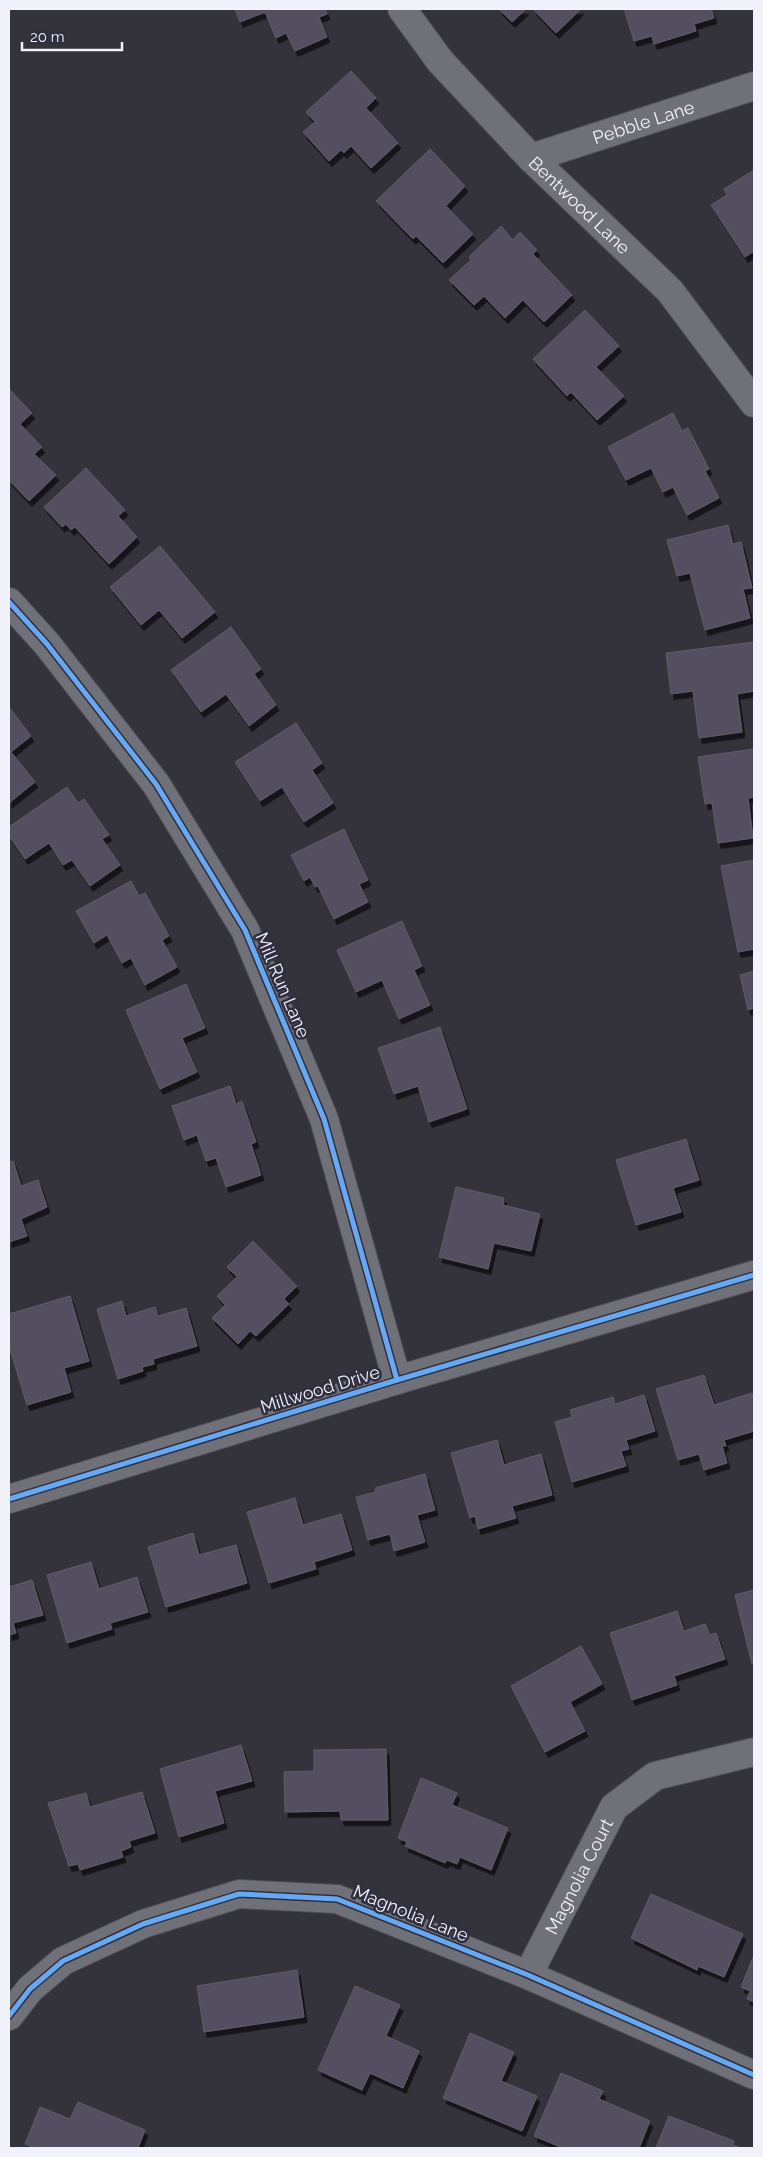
<svg xmlns="http://www.w3.org/2000/svg" width="763" height="2157" font-family="Raleway,sans-serif">
<style>
.building{fill:#525060;stroke:#5e5d65;filter:url(#shadow)}
.lines{fill:none;stroke-linecap:round;stroke-linejoin:round}
.street-casing{stroke:#504f57;stroke-width:30}
.street{stroke:#707078;stroke-width:28}
.cycleway-casing{stroke:#302f40;stroke-width:8}
.cycleway{stroke:#66a8f1;stroke-width:5}
.labels{text-anchor:middle;dominant-baseline:central;stroke-width:5;stroke-linejoin:round;paint-order:stroke}
.street-label{font-size:18px;fill:#f2f2fd;stroke:#302f40}
</style>
<defs>
<filter id="shadow"><feDropShadow dx="3" dy="5.5" stdDeviation="0" flood-color="#0009"/></filter>
</defs>
<rect width="100%" height="100%" fill="#34333c"/>
<g class="building">
<path d="M 235,9 L 325,9 L 327,14 L 319,17 L 327,37 L 295,51 L 286,33 L 276,38 L 265,12 L 240,22 Z"/>
<path d="M 499,9 L 526,9 L 512,22 Z"/>
<path d="M 533,9 L 581,9 L 556,33 Z"/>
<path d="M 624,9 L 711,9 L 714,18 L 694,24 L 696,31 L 654,44 L 652,36 L 634,41 Z"/>
<path d="M 351,71 L 376,98 L 366,108 L 398,143 L 371,168 L 351,146 L 344,153 L 341,150 L 329,161 L 303,132 L 315,122 L 306,112 Z"/>
<path d="M 430,149 L 465,186 L 446,206 L 473,234 L 443,263 L 416,236 L 413,239 L 376,201 Z"/>
<path d="M 754,170 L 754,251 L 745,257 L 711,205 L 727,195 L 724,189 Z"/>
<path d="M 501,226 L 513,240 L 520,232 L 537,250 L 533,254 L 572,295 L 544,322 L 523,300 L 505,318 L 484,296 L 474,305 L 449,280 L 471,260 L 469,257 Z"/>
<path d="M 585,310 L 619,346 L 596,367 L 624,396 L 597,420 L 571,392 L 567,396 L 533,359 Z"/>
<path d="M 9,389 L 32,413 L 20,424 L 42,447 L 34,454 L 56,475 L 29,501 L 9,480 Z"/>
<path d="M 673,413 L 682,431 L 688,428 L 709,469 L 705,471 L 719,498 L 687,515 L 673,487 L 663,492 L 651,468 L 626,480 L 608,447 Z"/>
<path d="M 86,468 L 125,510 L 118,516 L 137,537 L 109,564 L 75,527 L 71,530 L 66,524 L 62,527 L 44,507 Z"/>
<path d="M 728,525 L 733,544 L 741,542 L 752,588 L 743,589 L 750,618 L 705,630 L 690,573 L 677,576 L 667,540 Z"/>
<path d="M 160,546 L 215,612 L 182,638 L 159,610 L 141,625 L 110,587 Z"/>
<path d="M 231,627 L 261,669 L 254,674 L 276,705 L 249,726 L 226,694 L 201,712 L 171,670 Z"/>
<path d="M 754,642 L 754,691 L 737,694 L 742,732 L 699,738 L 693,691 L 671,694 L 666,653 Z"/>
<path d="M 9,707 L 31,736 L 11,752 L 35,782 L 9,803 Z"/>
<path d="M 296,723 L 322,763 L 312,770 L 333,803 L 304,822 L 282,787 L 260,801 L 235,762 Z"/>
<path d="M 754,749 L 754,797 L 748,798 L 753,838 L 718,843 L 712,803 L 705,804 L 698,757 Z"/>
<path d="M 67,787 L 78,803 L 84,799 L 109,835 L 102,839 L 120,865 L 90,886 L 72,860 L 63,865 L 49,843 L 25,859 L 9,835 L 9,827 Z"/>
<path d="M 344,829 L 368,880 L 359,884 L 368,902 L 334,919 L 318,886 L 315,887 L 310,877 L 304,881 L 291,855 Z"/>
<path d="M 754,860 L 754,949 L 738,952 L 721,866 Z"/>
<path d="M 131,881 L 139,896 L 145,893 L 169,936 L 162,940 L 177,967 L 145,985 L 131,958 L 122,963 L 107,935 L 94,943 L 76,911 Z"/>
<path d="M 402,921 L 422,966 L 414,970 L 430,1005 L 399,1019 L 382,980 L 356,992 L 337,950 Z"/>
<path d="M 754,971 L 754,1008 L 748,1010 L 740,975 Z"/>
<path d="M 186,984 L 205,1028 L 182,1038 L 197,1072 L 160,1089 L 126,1010 Z"/>
<path d="M 440,1027 L 467,1109 L 429,1122 L 418,1086 L 394,1094 L 378,1048 Z"/>
<path d="M 230,1086 L 236,1104 L 242,1101 L 256,1142 L 251,1144 L 261,1175 L 226,1187 L 216,1158 L 206,1161 L 197,1135 L 184,1140 L 172,1106 Z"/>
<path d="M 686,1139 L 699,1180 L 673,1188 L 681,1212 L 636,1225 L 616,1160 Z"/>
<path d="M 13,1161 L 21,1186 L 38,1180 L 47,1207 L 21,1219 L 27,1236 L 9,1242 L 9,1162 Z"/>
<path d="M 456,1187 L 504,1198 L 503,1205 L 540,1214 L 531,1251 L 494,1243 L 488,1269 L 439,1257 Z"/>
<path d="M 253,1241 L 297,1286 L 284,1299 L 289,1304 L 256,1336 L 250,1331 L 238,1344 L 212,1318 L 225,1305 L 217,1296 L 237,1277 L 227,1267 Z"/>
<path d="M 70,1296 L 89,1361 L 64,1368 L 71,1392 L 27,1405 L 9,1346 L 9,1314 Z"/>
<path d="M 122,1301 L 126,1316 L 155,1307 L 158,1316 L 186,1308 L 197,1346 L 153,1359 L 154,1364 L 142,1367 L 143,1371 L 118,1379 L 97,1309 Z"/>
<path d="M 704,1375 L 714,1405 L 752,1393 L 754,1402 L 754,1431 L 724,1440 L 726,1446 L 722,1446 L 727,1463 L 704,1470 L 699,1454 L 678,1460 L 656,1389 Z"/>
<path d="M 644,1395 L 655,1431 L 626,1440 L 629,1449 L 621,1451 L 626,1466 L 572,1482 L 555,1422 L 572,1417 L 570,1410 L 613,1397 L 615,1404 Z"/>
<path d="M 497,1440 L 504,1465 L 541,1454 L 552,1495 L 512,1506 L 516,1518 L 478,1529 L 475,1516 L 470,1518 L 451,1453 Z"/>
<path d="M 425,1474 L 435,1510 L 417,1515 L 425,1542 L 394,1551 L 390,1534 L 368,1540 L 356,1497 L 376,1492 L 375,1488 Z"/>
<path d="M 295,1498 L 303,1525 L 341,1514 L 352,1550 L 314,1562 L 316,1569 L 269,1583 L 247,1512 Z"/>
<path d="M 193,1533 L 199,1555 L 236,1545 L 247,1583 L 166,1607 L 148,1547 Z"/>
<path d="M 91,1562 L 99,1589 L 137,1577 L 148,1612 L 110,1623 L 112,1629 L 67,1643 L 47,1575 Z"/>
<path d="M 32,1580 L 43,1615 L 13,1623 L 16,1633 L 9,1635 L 9,1587 Z"/>
<path d="M 754,1590 L 754,1663 L 752,1664 L 735,1595 Z"/>
<path d="M 677,1611 L 684,1631 L 705,1624 L 710,1635 L 716,1633 L 725,1659 L 674,1676 L 677,1685 L 632,1700 L 610,1633 Z"/>
<path d="M 581,1646 L 602,1684 L 570,1702 L 585,1731 L 545,1752 L 511,1686 Z"/>
<path d="M 241,1745 L 252,1781 L 215,1791 L 224,1823 L 179,1837 L 160,1769 Z"/>
<path d="M 386,1749 L 388,1820 L 341,1820 L 340,1811 L 285,1812 L 284,1772 L 314,1771 L 314,1750 Z"/>
<path d="M 421,1778 L 457,1793 L 452,1805 L 508,1828 L 491,1870 L 460,1857 L 457,1864 L 447,1860 L 445,1863 L 405,1846 L 407,1842 L 398,1838 Z"/>
<path d="M 142,1792 L 155,1833 L 129,1841 L 131,1847 L 121,1851 L 123,1857 L 80,1870 L 78,1864 L 69,1866 L 48,1803 L 86,1793 L 90,1807 Z"/>
<path d="M 651,1894 L 743,1934 L 724,1977 L 698,1966 L 697,1970 L 631,1938 Z"/>
<path d="M 754,1955 L 754,2002 L 747,1999 L 750,1991 L 741,1987 Z"/>
<path d="M 297,1970 L 304,2017 L 204,2032 L 197,1986 Z"/>
<path d="M 355,1986 L 400,2005 L 386,2036 L 419,2051 L 403,2088 L 370,2073 L 362,2090 L 318,2070 Z"/>
<path d="M 470,2033 L 514,2052 L 501,2081 L 537,2096 L 522,2131 L 443,2098 Z"/>
<path d="M 561,2073 L 603,2091 L 599,2099 L 650,2121 L 639,2148 L 563,2148 L 534,2136 Z"/>
<path d="M 78,2102 L 145,2130 L 138,2148 L 35,2148 L 25,2144 L 40,2107 L 70,2119 Z"/>
<path d="M 669,2116 L 734,2141 L 733,2145 L 741,2148 L 656,2148 Z"/>
</g>
<g class="lines">
<defs>
<g id="street">
<path id="s1" d="M 402,9 L 440,61 L 531,158 L 670,291 L 754,403"/>
<path id="s2" d="M 531,158 L 754,86"/>
<path d="M 9,602 L 47,644 L 156,784 L 245,930 L 324,1119 L 397,1380"/>
<path d="M 9,1499 L 397,1380 L 754,1275"/>
<path id="s3" d="M 528,1975 L 614,1807 L 655,1776 L 754,1752"/>
<path d="M 9,2016 L 30,1989 L 63,1961 L 143,1924 L 239,1894 L 337,1899 L 528,1975 L 754,2075"/>
</g>
</defs>
<use href="#street" class="street-casing"/>
<use href="#street" class="street"/>
<defs>
<g id="cycleway">
<path d="M 9,602 L 47,644 L 156,784 L 245,930 L 324,1119 L 397,1380"/>
<path d="M 9,1499 L 397,1380 L 754,1275"/>
<path d="M 9,2016 L 30,1989 L 63,1961 L 143,1924 L 239,1894 L 337,1899 L 528,1975 L 754,2075"/>
</g>
</defs>
<use href="#cycleway" class="cycleway-casing"/>
<use href="#cycleway" class="cycleway"/>
</g>
<g class="labels">
<g class="street-label">
<text stroke="none"><textPath href="#s2" startOffset="118">Pebble Lane</textPath></text>
<text stroke="none"><textPath href="#s1" startOffset="265">Bentwood Lane</textPath></text>
<text transform="translate(283 985) rotate(67)">Mill Run Lane</text>
<text transform="translate(320 1389) rotate(-17)">Millwood Drive</text>
<text stroke="none"><textPath href="#s3" startOffset="111">Magnolia Court</textPath></text>
<text transform="translate(411 1913) rotate(22)">Magnolia Lane</text>
</g>
</g>
<rect width="763" height="2157" fill="none" stroke="#f2f2fd" stroke-width="20"/>
<path d="M22 42v8h100v-8" fill="none" stroke="#f2f2fd" stroke-width="2.5"/>
<text x="30" y="42" font-size="15" fill="#f2f2fd" stroke="#302f40" stroke-width="4" paint-order="stroke">20 m</text>
</svg>
